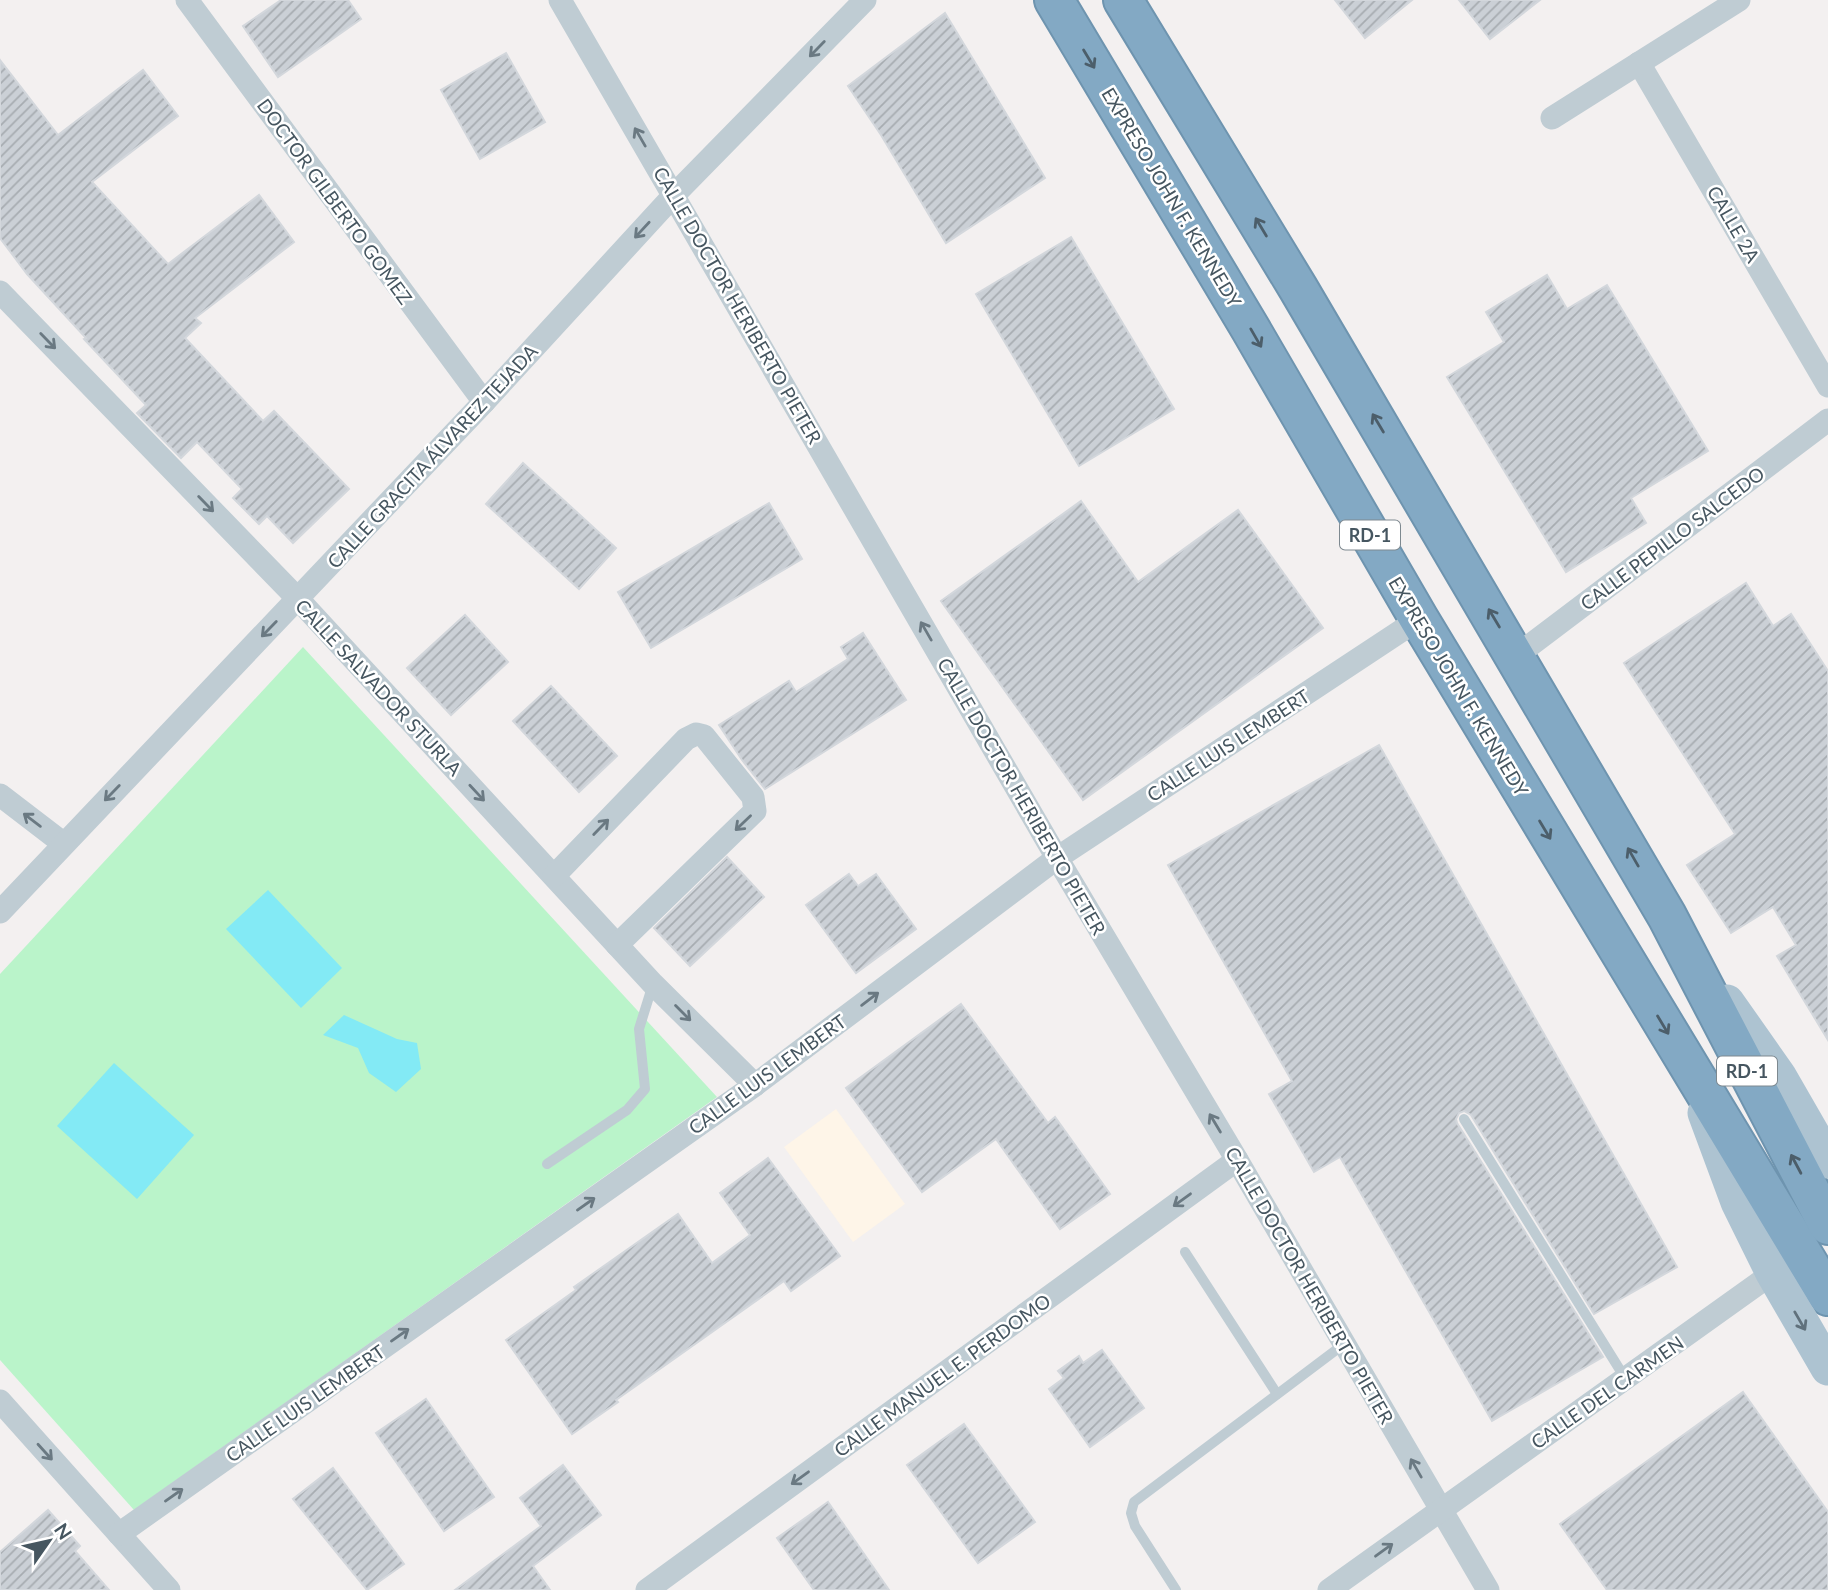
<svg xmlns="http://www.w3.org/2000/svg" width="1828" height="1590" font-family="Lato,sans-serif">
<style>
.commercial{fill:#fef5e8}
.pitch{fill:#baf4ca}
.water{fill:#83eaf5}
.building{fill:url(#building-hatch);stroke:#d3d7dc;stroke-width:2}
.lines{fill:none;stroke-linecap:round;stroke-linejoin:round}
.highway-casing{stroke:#6e94af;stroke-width:42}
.lane{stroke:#bfccd3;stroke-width:10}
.street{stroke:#bfccd3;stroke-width:23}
.primary{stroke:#adc3d1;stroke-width:35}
.highway{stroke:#83a9c4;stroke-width:38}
.oneway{stroke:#6a7982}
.oneway2{stroke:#4c5e6a}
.oneway3{stroke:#60717c}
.labels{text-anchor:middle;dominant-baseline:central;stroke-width:5;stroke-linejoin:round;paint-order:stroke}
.shield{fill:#fff;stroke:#7e8990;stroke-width:2}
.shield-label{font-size:18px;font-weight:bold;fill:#465660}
.street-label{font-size:19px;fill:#465660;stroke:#fff}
</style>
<defs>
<pattern id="building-hatch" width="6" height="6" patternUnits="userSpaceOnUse" patternTransform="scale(1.75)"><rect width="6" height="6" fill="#cbd0d6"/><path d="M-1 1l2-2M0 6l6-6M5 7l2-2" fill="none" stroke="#a7acb1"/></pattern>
</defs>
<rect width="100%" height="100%" fill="#f3f0f0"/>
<path class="commercial" d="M 836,1109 L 905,1204 L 853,1242 L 784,1147 Z"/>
<path class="pitch" d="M 303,647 L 717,1097 L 134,1510 L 0,1360 L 0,974 Z"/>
<g class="water">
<path d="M 268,890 L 342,968 L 301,1008 L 226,929 Z"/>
<path d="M 344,1015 L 397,1039 L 417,1043 L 421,1069 L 396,1092 L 369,1073 L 358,1048 L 323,1035 Z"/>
<path d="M 114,1063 L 194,1135 L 137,1199 L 57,1126 Z"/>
</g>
<g class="building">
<path d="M 281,0 L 348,0 L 361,19 L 278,77 L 243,26 Z"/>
<path d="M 1335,0 L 1412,0 L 1365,38 Z"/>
<path d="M 1459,0 L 1540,0 L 1490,39 Z"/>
<path d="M 945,13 L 1045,178 L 946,243 L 881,135 L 848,86 Z"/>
<path d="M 506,53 L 545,122 L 480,159 L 441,90 Z"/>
<path d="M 0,60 L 58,135 L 143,70 L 178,116 L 92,182 L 168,264 L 259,195 L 294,242 L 195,318 L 201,323 L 185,338 L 263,421 L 274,411 L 349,489 L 293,543 L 267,516 L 259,524 L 233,498 L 242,489 L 197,442 L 181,458 L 137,413 L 146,405 L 84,339 L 86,338 L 27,274 L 0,238 Z"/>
<path d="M 1071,237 L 1174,409 L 1079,466 L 976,294 Z"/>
<path d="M 1547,275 L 1567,309 L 1607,285 L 1708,451 L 1631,498 L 1646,523 L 1566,572 L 1447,377 L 1504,342 L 1486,312 Z"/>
<path d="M 523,463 L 616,548 L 579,589 L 486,504 Z"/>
<path d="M 1081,501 L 1138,582 L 1238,510 L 1323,628 L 1083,800 L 941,601 Z"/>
<path d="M 769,503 L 802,559 L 651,648 L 618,592 Z"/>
<path d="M 1746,583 L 1773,626 L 1791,614 L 1828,671 L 1828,1040 L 1777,956 L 1796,945 L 1773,907 L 1731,933 L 1687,865 L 1735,834 L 1624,663 Z"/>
<path d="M 465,615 L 508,662 L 451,715 L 407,668 Z"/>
<path d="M 863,633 L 906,700 L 765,789 L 742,760 L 719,725 L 789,681 L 796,692 L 848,659 L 841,647 Z"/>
<path d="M 551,686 L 617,756 L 579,792 L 513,721 Z"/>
<path d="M 1379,745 L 1677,1267 L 1594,1314 L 1471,1115 L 1464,1111 L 1459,1113 L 1456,1119 L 1457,1123 L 1603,1357 L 1492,1421 L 1340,1157 L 1314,1172 L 1269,1094 L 1292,1081 L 1168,865 Z"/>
<path d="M 727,857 L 764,897 L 690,966 L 654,928 Z"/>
<path d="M 849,874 L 858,886 L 876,874 L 916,929 L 856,973 L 806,905 Z"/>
<path d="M 961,1004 L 1048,1123 L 1055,1117 L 1110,1194 L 1060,1229 L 996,1139 L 922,1192 L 846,1088 Z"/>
<path d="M 768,1158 L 840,1256 L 791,1291 L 784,1281 L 616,1400 L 618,1402 L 572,1434 L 506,1340 L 576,1290 L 574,1287 L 678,1214 L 712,1263 L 750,1235 L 720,1193 Z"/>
<path d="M 1102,1350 L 1144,1408 L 1090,1447 L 1049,1389 L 1064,1378 L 1058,1371 L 1079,1356 L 1083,1363 Z"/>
<path d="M 1743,1392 L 1828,1512 L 1828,1590 L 1607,1590 L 1560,1524 Z"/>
<path d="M 426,1399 L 494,1497 L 444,1531 L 376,1433 Z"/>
<path d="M 964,1424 L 1035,1522 L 978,1563 L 907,1465 Z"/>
<path d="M 563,1465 L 601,1515 L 533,1566 L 550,1590 L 455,1590 L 541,1526 L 520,1498 Z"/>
<path d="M 333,1468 L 404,1564 L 367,1590 L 293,1499 Z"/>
<path d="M 828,1502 L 889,1590 L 814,1590 L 777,1538 Z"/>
<path d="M 48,1510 L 80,1546 L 75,1551 L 109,1590 L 0,1590 L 0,1552 Z"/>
</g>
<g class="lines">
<defs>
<g id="highway">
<path d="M 1054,0 L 1250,328 L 1419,619 L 1828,1296"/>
<path d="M 1123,0 L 1298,288 L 1667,916 L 1828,1225"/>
</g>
</defs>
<use href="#highway" class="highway-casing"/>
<g class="lane">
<path d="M 1464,1119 L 1625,1378"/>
<path d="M 547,1164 L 627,1110 L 645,1089 L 639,1029 L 653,984"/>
<path d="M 1185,1252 L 1277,1394"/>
<path d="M 1176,1590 L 1135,1526 L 1131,1513 L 1134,1502 L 1344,1344"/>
</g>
<g class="street">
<path d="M 187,0 L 484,402"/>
<path d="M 560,0 L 1057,858 L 1237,1160 L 1488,1590"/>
<path d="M 1639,63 L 1828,386"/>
<path d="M 1552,118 L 1739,0"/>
<path d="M 0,292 L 298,599 L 653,984 L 755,1085"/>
<path d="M 1516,656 L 1828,420"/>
<path d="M 0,795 L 64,844"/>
<path d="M 554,876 L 686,739 L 696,734 L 704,736 L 753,797 L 755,811 L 617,945"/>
<path d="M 0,912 L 484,402 L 674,195 L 865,0"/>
<path d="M 0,1401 L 169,1590"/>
<path d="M 119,1534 L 755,1085 L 1057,858 L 1419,619"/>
<path d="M 647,1590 L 1237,1160"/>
<path d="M 1329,1590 L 1773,1273"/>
</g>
<g class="primary">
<path d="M 1727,1002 L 1779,1076 L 1828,1161"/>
<path d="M 1705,1113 L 1738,1202 L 1773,1273 L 1828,1368"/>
</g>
<use href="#highway" class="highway"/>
</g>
<defs><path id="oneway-shaft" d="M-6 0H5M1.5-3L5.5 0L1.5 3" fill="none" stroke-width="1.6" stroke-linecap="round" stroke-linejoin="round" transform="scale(1.75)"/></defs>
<g class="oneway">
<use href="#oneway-shaft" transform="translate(817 49) rotate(134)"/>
<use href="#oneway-shaft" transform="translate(640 137) rotate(-120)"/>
<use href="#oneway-shaft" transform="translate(642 230) rotate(133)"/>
<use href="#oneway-shaft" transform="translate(48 341) rotate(46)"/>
<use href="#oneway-shaft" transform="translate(206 504) rotate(46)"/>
<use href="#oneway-shaft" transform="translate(269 629) rotate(134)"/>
<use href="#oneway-shaft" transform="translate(926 631) rotate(-120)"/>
<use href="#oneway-shaft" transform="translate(112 793) rotate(134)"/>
<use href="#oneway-shaft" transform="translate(477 793) rotate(47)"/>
<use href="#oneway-shaft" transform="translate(32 820) rotate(-143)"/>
<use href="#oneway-shaft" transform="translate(743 823) rotate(136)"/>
<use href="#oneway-shaft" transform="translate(601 827) rotate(-46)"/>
<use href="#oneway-shaft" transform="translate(870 999) rotate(-37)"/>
<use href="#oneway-shaft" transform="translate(683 1013) rotate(45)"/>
<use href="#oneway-shaft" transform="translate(1215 1123) rotate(-121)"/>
<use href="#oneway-shaft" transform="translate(1182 1200) rotate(144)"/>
<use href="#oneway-shaft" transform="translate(586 1204) rotate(-35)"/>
<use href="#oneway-shaft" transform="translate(400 1335) rotate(-35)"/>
<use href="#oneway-shaft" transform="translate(45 1452) rotate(48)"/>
<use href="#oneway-shaft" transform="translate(1416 1468) rotate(-120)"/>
<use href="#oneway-shaft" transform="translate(800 1478) rotate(144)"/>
<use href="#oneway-shaft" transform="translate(174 1495) rotate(-35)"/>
<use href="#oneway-shaft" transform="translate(1384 1550) rotate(-36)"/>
</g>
<g class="oneway2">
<use href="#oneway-shaft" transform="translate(1089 59) rotate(59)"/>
<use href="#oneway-shaft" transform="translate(1261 227) rotate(-121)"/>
<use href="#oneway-shaft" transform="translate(1256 338) rotate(60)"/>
<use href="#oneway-shaft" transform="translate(1378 423) rotate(-121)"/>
<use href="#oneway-shaft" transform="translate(1494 618) rotate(-121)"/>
<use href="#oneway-shaft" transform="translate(1545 830) rotate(59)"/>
<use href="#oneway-shaft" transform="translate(1633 857) rotate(-120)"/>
<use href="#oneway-shaft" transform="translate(1663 1025) rotate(59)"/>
<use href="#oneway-shaft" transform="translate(1796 1164) rotate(-118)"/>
</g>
<use class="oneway3" href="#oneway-shaft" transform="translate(1800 1321) rotate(60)"/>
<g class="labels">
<g class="shield">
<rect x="1340" y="520.5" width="60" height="29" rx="5"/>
<rect x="1717" y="1056.5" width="60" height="29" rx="5"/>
</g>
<g class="shield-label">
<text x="1370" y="535">RD-1</text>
<text x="1747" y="1071">RD-1</text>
</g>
<g class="street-label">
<text transform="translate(1172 197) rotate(59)">EXPRESO JOHN F. KENNEDY</text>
<text transform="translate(335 201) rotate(54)">DOCTOR GILBERTO GOMEZ</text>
<text transform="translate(1734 224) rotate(60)">CALLE 2A</text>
<text transform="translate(738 305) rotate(60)">CALLE DOCTOR HERIBERTO PIETER</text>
<text transform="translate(432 456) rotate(-47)">CALLE GRACITA ÁLVAREZ TEJADA</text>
<text transform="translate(1672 538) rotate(-37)">CALLE PEPILLO SALCEDO</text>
<text transform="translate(1459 686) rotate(59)">EXPRESO JOHN F. KENNEDY</text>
<text transform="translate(379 687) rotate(47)">CALLE SALVADOR STURLA</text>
<text transform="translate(1228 745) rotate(-33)">CALLE LUIS LEMBERT</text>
<text transform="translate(1022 796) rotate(60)">CALLE DOCTOR HERIBERTO PIETER</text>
<text transform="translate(767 1074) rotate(-36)">CALLE LUIS LEMBERT</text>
<text transform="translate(1310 1285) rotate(60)">CALLE DOCTOR HERIBERTO PIETER</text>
<text transform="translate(942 1375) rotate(-36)">CALLE MANUEL E. PERDOMO</text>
<text transform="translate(1607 1392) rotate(-35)">CALLE DEL CARMEN</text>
<text transform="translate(305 1403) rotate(-35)">CALLE LUIS LEMBERT</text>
</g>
</g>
<g transform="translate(49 1541) rotate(56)" stroke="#ffffff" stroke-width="5" paint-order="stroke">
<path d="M0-5L12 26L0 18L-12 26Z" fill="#465660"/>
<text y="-10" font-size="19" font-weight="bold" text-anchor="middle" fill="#465660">N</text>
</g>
</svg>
